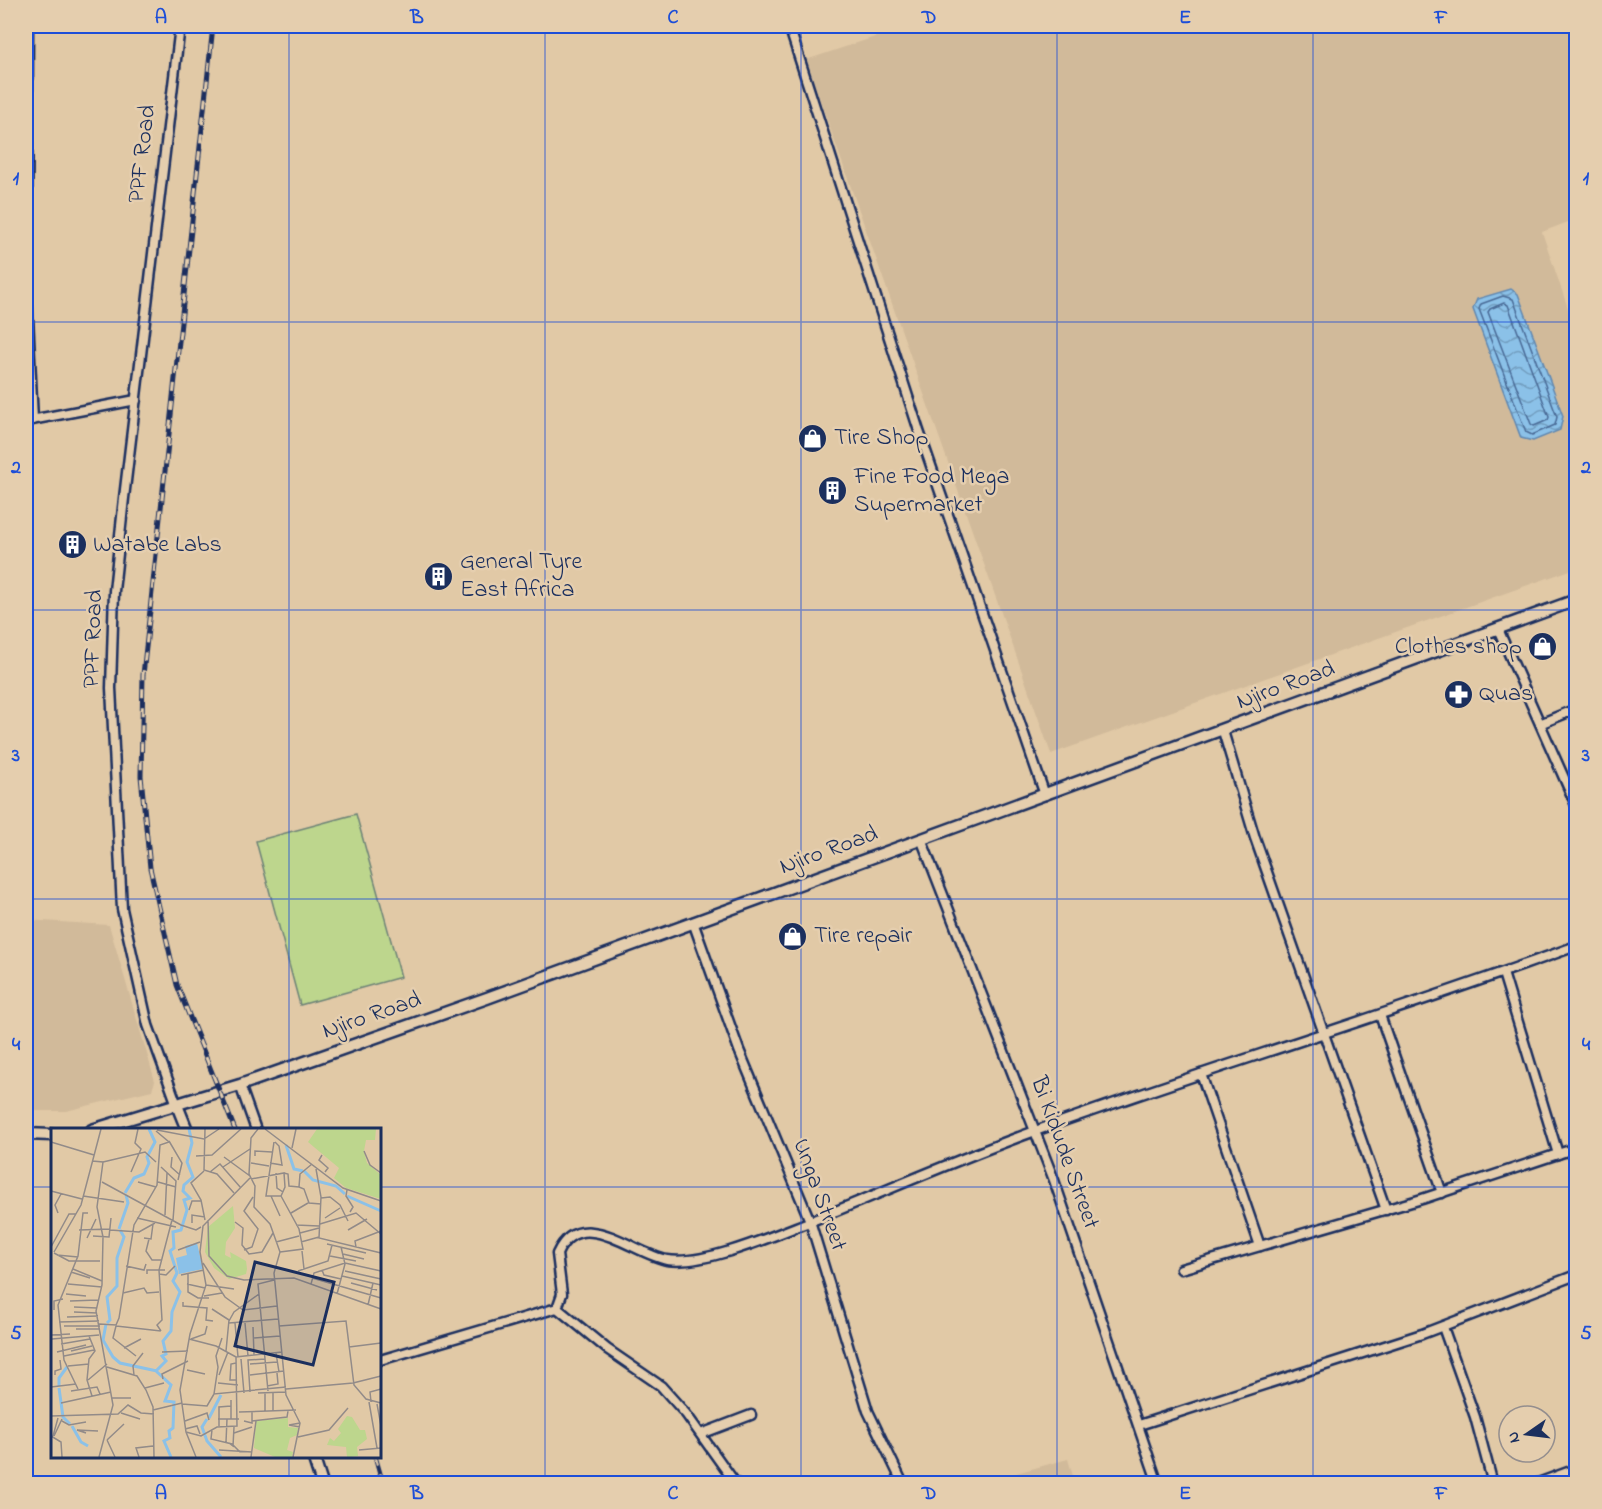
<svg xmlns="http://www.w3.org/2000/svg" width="1602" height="1509" font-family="'Indie Flower',sans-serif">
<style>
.built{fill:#d1ba9a}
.green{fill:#bdd68d;stroke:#6c8276;stroke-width:1.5}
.water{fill:url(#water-waves);stroke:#5e87b1;stroke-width:1.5}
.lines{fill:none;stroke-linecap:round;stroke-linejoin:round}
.shore{stroke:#486995;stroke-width:1.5}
.minor-casing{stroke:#1b2f5e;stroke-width:13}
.tertiary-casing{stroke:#1b2f5e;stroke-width:15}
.minor{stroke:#e5ceae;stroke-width:8}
.tertiary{stroke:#e5ceae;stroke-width:10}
.rail-casing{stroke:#1b2f5e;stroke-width:5}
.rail{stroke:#e5ceae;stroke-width:3;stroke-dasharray:9;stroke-linecap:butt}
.grid{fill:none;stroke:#1d4ed8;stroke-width:1.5;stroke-opacity:0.55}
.labels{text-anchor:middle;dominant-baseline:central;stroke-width:5;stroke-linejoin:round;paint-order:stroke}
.street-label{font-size:24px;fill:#1b2f5e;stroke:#e5ceae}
.poi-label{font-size:24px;fill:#1b2f5e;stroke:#e5ceae;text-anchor:start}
.inset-river{fill:none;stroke:#8bc1e8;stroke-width:3}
.inset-road{fill:none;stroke:#928b89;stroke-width:1.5}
.view{fill:#1b2f5e;fill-opacity:0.15;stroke:#1b2f5e;stroke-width:3}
.inset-edge{fill:none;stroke:#1b2f5e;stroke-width:3}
.neatline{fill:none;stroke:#1d4ed8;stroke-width:2}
.grid-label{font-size:20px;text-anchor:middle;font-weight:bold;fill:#1d4ed8}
</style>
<defs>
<pattern id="water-waves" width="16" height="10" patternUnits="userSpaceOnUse" patternTransform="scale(1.5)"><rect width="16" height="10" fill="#8bc1e8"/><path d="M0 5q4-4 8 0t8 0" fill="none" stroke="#719dbf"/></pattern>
</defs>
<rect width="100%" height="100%" fill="#e1c9a6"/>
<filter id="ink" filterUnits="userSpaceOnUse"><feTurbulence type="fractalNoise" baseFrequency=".0167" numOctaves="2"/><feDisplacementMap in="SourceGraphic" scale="12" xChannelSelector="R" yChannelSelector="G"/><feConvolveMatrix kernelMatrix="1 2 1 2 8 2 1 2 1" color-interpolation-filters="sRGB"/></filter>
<g filter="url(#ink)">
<g class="built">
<path d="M 908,26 L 1576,26 L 1576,219 L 1542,232 L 1576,332 L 1576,568 L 1051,754 L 806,60 Z"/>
<path d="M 26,920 L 109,925 L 155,1081 L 152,1090 L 66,1111 L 26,1111 Z"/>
<path d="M 1068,1459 L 1075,1483 L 991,1483 L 991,1480 Z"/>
</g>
<path class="green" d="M 356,814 L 401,977 L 300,1005 L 256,841 Z"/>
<path class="water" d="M 1511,289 L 1518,294 L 1563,416 L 1560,430 L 1533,441 L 1521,438 L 1473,309 L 1477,299 Z"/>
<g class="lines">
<g class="shore">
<path d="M 1503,296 L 1513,299 L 1557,417 L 1555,425 L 1532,435 L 1526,432 L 1479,309 L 1481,304 Z"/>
<path d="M 1504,303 L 1508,305 L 1549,417 L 1548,420 L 1534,426 L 1531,424 L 1488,312 L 1490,309 Z"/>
</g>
<defs>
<g id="minor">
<path d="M 28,26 L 27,294 L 33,420"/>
<path d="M 789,26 L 919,431 L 1045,795"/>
<path d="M 26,421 L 136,400"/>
<path d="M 1498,629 L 1576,805"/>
<path d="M 1542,723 L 1576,709"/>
<path d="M 1223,731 L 1255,838 L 1386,1210"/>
<path d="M 922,841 L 1054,1180 L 1158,1484"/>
<path d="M 693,922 L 739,1050 L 810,1221 L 868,1411 L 903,1484"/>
<path d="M 1503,973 L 1558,1154"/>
<path d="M 1380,1015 L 1442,1193"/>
<path d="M 1201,1074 L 1260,1246"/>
<path d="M 240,1085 L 256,1130"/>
<path d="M 177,1105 L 148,1025 L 122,909 L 111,688 L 114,591 L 124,498 L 180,26"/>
<path d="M 1181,1269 L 1422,1199 L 1576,1148"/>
<path d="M 557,1308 L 607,1349 L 661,1386 L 686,1414 L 736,1484"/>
<path d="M 1443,1327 L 1475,1417 L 1493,1484"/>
<path d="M 380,1360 L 557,1308 L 562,1294 L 557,1254 C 580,1203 633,1254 667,1260 C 706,1266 777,1234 814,1220 C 888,1190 962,1157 1038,1130 C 1216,1066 1398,1012 1576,946"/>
<path d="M 1139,1425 L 1422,1334 L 1576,1275"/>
<path d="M 701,1434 L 751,1415"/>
<path d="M 1535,1484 L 1576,1469"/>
</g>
<g id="tertiary">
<path d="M 177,1105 L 187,1130"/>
<path d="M 92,1130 L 240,1085 L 487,998 L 1576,600"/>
<path d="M 26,1134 L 52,1135"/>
<path d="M 313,1456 L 322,1484"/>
</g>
</defs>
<use href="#minor" class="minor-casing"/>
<use href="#tertiary" class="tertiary-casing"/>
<use href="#minor" class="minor"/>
<use href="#tertiary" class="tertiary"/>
<defs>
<g id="rail">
<path d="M 213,26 L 143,675 L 141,776 L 150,868 L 177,985 L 235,1130"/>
<path d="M 375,1456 L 383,1484"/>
</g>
</defs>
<use href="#rail" class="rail-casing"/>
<use href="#rail" class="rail"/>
</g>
</g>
<path class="grid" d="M 289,26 L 289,1130M 545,26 L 545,1484M 801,26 L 801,1484M 1057,26 L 1057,1484M 1313,26 L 1313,1484M 26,322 L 1576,322M 26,610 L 1576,610M 26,899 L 1576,899M 26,1187 L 52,1187M 380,1187 L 1576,1187M 289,1456 L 289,1484"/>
<defs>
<symbol id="shop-disc" viewBox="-11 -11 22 22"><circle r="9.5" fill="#1b2f5e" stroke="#e5ceae"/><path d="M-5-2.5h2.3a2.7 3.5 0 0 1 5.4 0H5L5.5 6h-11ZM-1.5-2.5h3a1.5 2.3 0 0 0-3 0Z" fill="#fff"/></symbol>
<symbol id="building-disc" viewBox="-11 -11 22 22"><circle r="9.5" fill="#1b2f5e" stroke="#e5ceae"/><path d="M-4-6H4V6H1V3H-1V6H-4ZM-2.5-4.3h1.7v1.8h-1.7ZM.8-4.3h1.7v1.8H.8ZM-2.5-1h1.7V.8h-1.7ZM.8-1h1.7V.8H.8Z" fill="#fff"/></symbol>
<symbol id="pharmacy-disc" viewBox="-11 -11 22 22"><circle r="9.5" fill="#1b2f5e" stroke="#e5ceae"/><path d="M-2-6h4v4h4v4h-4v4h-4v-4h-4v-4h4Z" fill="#fff"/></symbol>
</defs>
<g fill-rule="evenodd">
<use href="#shop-disc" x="796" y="422" width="33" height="33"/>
<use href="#building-disc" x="816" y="474" width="33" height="33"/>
<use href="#building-disc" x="56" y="528" width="33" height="33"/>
<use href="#building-disc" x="422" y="560" width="33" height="33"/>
<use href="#shop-disc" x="1526" y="630" width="33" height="33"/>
<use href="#pharmacy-disc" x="1442" y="678" width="33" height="33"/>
<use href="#shop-disc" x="776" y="920" width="33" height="33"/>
</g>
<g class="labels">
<g class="street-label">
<text transform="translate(143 154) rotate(-83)">PPF Road</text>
<text transform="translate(94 639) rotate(-88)">PPF Road</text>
<text transform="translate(1286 686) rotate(-20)">Njiro Road</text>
<text transform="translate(829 851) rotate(-20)">Njiro Road</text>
<text transform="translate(372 1016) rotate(-19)">Njiro Road</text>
<text transform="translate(1064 1153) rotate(70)">Bi Kidude Street</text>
<text transform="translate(819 1195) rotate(70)">Unga Street</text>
</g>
<g class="poi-label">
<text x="834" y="438">Tire Shop</text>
<text x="854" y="477">Fine Food Mega<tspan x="854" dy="28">Supermarket</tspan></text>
<text x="93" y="545">Watabe Labs</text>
<text x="460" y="562">General Tyre<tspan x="460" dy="28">East Africa</tspan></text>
<text x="1522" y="647" text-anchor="end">Clothes shop</text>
<text x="1479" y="694">Quas</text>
<text x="814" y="936">Tire repair</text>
</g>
</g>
<g transform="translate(51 1128)">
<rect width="330" height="330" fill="#e1c9a6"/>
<path d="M 296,288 L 301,289 L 309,302 L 314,302 L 316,311 L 306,319 L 307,328 L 300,329 L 296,329 L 295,319 L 276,317 L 279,310 L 283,313 L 290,305 L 287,301 Z" fill="#bdd68d"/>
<path d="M 266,1 L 325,1 L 324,12 L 315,12 L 313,23 L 316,35 L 330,47 L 330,71 L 295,60 L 283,50 L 288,40 L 257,14 ZM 182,78 L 184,100 L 175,114 L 174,127 L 180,130 L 179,124 L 195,133 L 196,141 L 195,146 L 178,151 L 163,140 L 154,124 L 157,99 ZM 237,290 L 237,299 L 247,300 L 246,307 L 239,310 L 236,322 L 242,324 L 241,329 L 224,329 L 203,320 L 205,293 Z" fill="#bdd68d"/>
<path d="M 146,115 L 152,141 L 128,146 L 125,130 L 136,127 L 134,118 Z" fill="#8bc1e8"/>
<path class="inset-river" d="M 235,17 L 243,41 L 252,43M 253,43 L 262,52 L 285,58 L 294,66M 74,65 L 83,50 L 93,46 L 98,35 L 96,29 L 104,14 L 98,1M 296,68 L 330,83M 68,101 L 77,75 L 75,67M 56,195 L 59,192 L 56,169 L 66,158 L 66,130 L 73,109 L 69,102M 55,196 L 52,212 L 62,229 L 69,235 L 106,243M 8,258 L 8,250 L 16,239M 8,260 L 12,289 L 19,296M 158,290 L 170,267M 156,291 L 151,299 L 156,313 L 170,329M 21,298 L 30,314 L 37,318M 120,329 L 113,313 L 119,310 L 118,303 L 122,300 L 123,274 L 114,273 L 120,257 L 105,243 L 115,233 L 111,228 L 115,226 L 112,213 L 120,203 L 121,184 L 129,164 L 122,153 L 126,145 L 119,123 L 123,120 L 122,104 L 130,102 L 136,82 L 133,72 L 139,70 L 132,63 L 133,57 L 142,49 L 136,34 L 141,15 L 138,1"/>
<path class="inset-road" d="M 154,1 L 153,42 L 166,46 L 183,65M 207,1 L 200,10 L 198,46 L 204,58 L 203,79 L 219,96 L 229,124 L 223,145 L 235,267 L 249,295 L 242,329M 214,1 L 292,60 L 330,73M 106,2 L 153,11 L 168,1M 118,13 L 131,35 L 127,52M 0,14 L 43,27M 223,14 L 215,68 L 230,68M 241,20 L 245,1M 313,23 L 319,37 L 330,45M 271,27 L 268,32 L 277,40 L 274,44M 145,28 L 161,27 L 190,1M 204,28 L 204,23 L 221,24M 121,29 L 120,39 L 129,47M 173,29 L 199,48M 41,33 L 52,34 L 46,79 L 52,109 L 51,157 L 45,183 L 62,277 L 48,329M 52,34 L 94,24 L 105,34M 200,35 L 218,38M 219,35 L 231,37 L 228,18 L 224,14M 110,39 L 125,53 L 122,92M 172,39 L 199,21M 265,41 L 270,69 L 268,110 L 330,125M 153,43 L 140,55 L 150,72 L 154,92M 80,44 L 90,21 L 84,15 L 87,1M 159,44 L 169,36 L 190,60M 225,45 L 226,60 L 232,64M 233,45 L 237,46 L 238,58 L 248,59M 200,51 L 233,45 L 234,59 L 230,68M 51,54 L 130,97 L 145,102 L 150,99M 87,54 L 105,59M 107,54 L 125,59M 248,59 L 253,61 L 258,75 L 270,76M 248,59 L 249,46 L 261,36M 296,62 L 295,68 L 302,79 L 299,84M 0,63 L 31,71M 32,68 L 73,74M 220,68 L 229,88M 270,70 L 279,69 L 289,77 L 297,93M 138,82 L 141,73 L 150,73M 7,85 L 4,77 L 10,66M 240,85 L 257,75M 114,87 L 116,45M 86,90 L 125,99M 274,90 L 289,80M 157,92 L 158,128 L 176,148 L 193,152 L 243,150 L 330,181M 184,94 L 192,100 L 191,117 L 198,126 L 211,124 L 222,105M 141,95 L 141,87 L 154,89M 269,96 L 305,85 L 330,106M 245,97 L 268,98M 28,102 L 59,101M 59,102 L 88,104 L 104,95M 297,102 L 316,91M 249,105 L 268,100M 42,108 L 58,109 L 60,90M 36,110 L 45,91M 93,110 L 100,111 L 102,96M 98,111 L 95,123 L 101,132 L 110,132M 225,114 L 248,108M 250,114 L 268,109M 276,116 L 315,125M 0,119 L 18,86 L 25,86M 305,119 L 304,113 L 330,103M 127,122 L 149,114M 193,122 L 201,119 L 207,101 L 193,83 L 202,69M 251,123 L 253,141M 3,124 L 30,77 L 50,1M 229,124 L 252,121 L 248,101 L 230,68M 3,125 L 18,133 L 49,133M 292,126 L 313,131M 6,127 L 27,129M 279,128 L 305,133M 152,135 L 174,169 L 192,182 L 226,178M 75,138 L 93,142 L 95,136M 22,141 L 51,153M 271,142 L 273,147 L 290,151M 247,143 L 277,133 L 281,117M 294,143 L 330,151M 20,144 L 39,150M 137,145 L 137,164 L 147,170 L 158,170M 96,146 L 96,142 L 114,142M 108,146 L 115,147 L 124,138M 130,147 L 153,142M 291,148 L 330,157M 261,150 L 330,170M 300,155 L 326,162M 17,156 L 51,159M 136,156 L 154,160M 260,156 L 263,145 L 294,135 L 330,143M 155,157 L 183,161M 72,165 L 93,160 L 96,165 L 108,164M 15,166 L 35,168M 286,166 L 294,136 L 290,119M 153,168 L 171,165M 19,173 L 47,172M 132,174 L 132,178 L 156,180 L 155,192 L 162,193M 317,177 L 322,155M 23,179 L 46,180M 161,181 L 178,192 L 175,223M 3,182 L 3,173 L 12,171M 23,184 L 46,185M 16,189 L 47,188M 178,193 L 183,184 L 208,166M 8,194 L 48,193M 178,195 L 227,191M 184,195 L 187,229M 194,195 L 197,228M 48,196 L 65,197 L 68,190 L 83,97 L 106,57 L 109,17 L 118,14 L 105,3M 13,198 L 49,198M 65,198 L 110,203M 65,198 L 62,210 L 85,228M 228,198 L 295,193 L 303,257 L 315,271 L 330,275M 202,199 L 203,227M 25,201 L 49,201M 110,203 L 106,197 L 111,192 L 108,142 L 121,92M 0,207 L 19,206M 38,208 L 44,223 L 38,231 L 36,252 L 41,268M 171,210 L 165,228 L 167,239 L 163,266 L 235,259M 202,210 L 229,208M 1,211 L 48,207M 138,211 L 165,218 L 185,229M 140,211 L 154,206 L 156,198M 10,216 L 39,211M 298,219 L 330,215M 73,220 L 90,211M 20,223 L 41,218M 6,224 L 35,217M 111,224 L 137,223M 225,225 L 228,244M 13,228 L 43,222M 190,231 L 193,265M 185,235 L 180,236 L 179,252 L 186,252M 199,236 L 226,234M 17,238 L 38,236M 56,239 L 86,248 L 95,262 L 102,279 L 103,329M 136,242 L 154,246M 4,247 L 4,243 L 10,241 L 9,232M 83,247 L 82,238 L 92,225M 168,247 L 177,224M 199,247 L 233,243M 112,251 L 111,246 L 137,233M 37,252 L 56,236M 167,255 L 187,257M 302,255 L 330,248M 216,258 L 227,256 L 226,245M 0,259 L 25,256M 94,260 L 113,255M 27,261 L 13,232 L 7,177 L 27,128 L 32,85 L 37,85M 235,261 L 302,255M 20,263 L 46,259 L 49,266M 217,263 L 207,156 L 223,152M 199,264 L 197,232 L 214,231M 222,264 L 222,283M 207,265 L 235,264M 214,265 L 214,284M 61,270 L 80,270M 180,272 L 180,291M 318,274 L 326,320M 320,274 L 319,264 L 330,261M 10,275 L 60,264M 131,276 L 156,278 L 163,266M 326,276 L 330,298M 102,282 L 131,275M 188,284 L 245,282M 70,285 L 89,291M 0,288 L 67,286 L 77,277 L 90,285 L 103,286M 167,291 L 188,291M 11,293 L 18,297 L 35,294M 134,293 L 156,285 L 158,292M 193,293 L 201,295 L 201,284M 201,293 L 236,289 L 237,283M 168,298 L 168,279 L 180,278M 249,299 L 238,297 L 249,295M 134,301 L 146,298 L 149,306M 161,302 L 160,311 L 181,316 L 189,324M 135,304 L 150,308 L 166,299 L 186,298 L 185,229 L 231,224M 35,305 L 26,302 L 47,303M 183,305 L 201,299M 0,308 L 10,314 L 11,329M 2,308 L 7,290M 3,308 L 11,291M 247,309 L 278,302 L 297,280M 56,312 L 73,296M 56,312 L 64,329M 175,314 L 176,291M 178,315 L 182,318 L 183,299M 168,322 L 201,324M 308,322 L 330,320M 88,329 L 85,320 L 102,318M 145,329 L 135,304 L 129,262 L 139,206 L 155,157 L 149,124 L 152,98 L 199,50M 200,329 L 205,293"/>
<path class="view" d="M 204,134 L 283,154 L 262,237 L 184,218 Z"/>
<rect width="330" height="330" class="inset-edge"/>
</g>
<rect width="1602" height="1509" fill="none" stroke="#e5ceae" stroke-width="66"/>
<g transform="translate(1527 1434) rotate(256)"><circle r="28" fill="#e5ceae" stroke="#948e8e" stroke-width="1.5"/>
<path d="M0-4.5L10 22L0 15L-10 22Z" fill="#1b2f5e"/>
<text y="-9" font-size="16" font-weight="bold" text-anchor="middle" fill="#1b2f5e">N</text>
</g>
<rect x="33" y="33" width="1536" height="1443" class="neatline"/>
<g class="grid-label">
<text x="161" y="23">A</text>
<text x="417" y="23">B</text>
<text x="673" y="23">C</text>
<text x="929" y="23">D</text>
<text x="1185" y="23">E</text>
<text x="1441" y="23">F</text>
<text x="16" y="184">1</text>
<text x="1586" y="184">1</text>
<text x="16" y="473">2</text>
<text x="1586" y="473">2</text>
<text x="16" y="761">3</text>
<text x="1586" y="761">3</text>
<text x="16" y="1050">4</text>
<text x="1586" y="1050">4</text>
<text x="16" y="1339">5</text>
<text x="1586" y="1339">5</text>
<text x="161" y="1499">A</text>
<text x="417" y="1499">B</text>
<text x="673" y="1499">C</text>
<text x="929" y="1499">D</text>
<text x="1185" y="1499">E</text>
<text x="1441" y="1499">F</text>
</g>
</svg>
